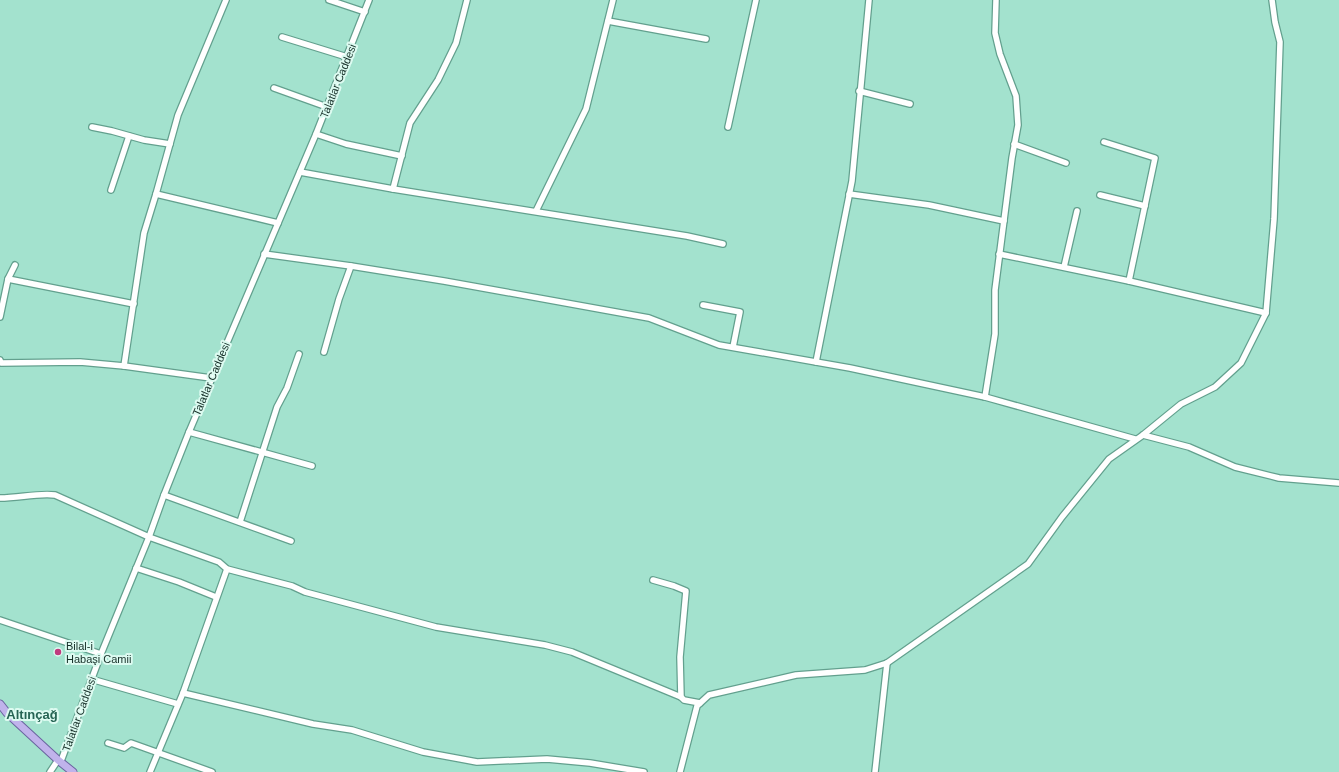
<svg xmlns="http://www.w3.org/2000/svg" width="1339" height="772" font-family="Arial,sans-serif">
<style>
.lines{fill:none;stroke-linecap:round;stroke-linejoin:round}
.minor-casing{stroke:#63a08e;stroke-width:8}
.major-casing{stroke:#69649e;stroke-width:9}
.minor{stroke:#fff;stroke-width:5.5}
.major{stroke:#c0b3eb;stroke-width:7}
.poi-dot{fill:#c03b7e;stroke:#ddfbf1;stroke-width:1.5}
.labels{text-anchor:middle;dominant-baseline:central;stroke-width:4;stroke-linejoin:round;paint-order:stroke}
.street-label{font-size:11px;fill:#162f28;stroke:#ddfbf1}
.poi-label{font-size:11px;fill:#162f28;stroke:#ddfbf1;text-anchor:start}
.quarter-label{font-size:13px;font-weight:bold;fill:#266454;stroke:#ddfbf1}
</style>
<rect width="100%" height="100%" fill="#a3e2ce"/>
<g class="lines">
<defs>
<g id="minor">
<path d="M 329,0 L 365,12"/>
<path d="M 608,21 L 706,39"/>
<path d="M 282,37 L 347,57"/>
<path d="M 274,88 L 327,107"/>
<path d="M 859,91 L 910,104"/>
<path d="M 92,127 L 112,131 L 144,140 L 170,144"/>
<path d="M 728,127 L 756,0"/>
<path d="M 316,134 L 346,144 L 402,156"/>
<path d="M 1104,142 L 1155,158 L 1129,281"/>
<path d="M 1014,144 L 1066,163"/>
<path d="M 300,172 L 393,189 L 687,236 L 723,244"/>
<path d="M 393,189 L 410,123 L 438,80 L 456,43 L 467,0"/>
<path d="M 111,190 L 129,136"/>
<path d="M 156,194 L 278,223"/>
<path d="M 849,194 L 929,205 L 1004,221"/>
<path d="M 1100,195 L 1145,206"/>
<path d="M 536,211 L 586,109 L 613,0"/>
<path d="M 264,254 L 351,266 L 444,281 L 649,318 L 719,345 L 850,368 L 985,397 L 1135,439"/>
<path d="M 999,254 L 1129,281 L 1266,313"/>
<path d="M 1064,267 L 1077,211"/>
<path d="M 8,279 L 134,304"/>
<path d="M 703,305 L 740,312 L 733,347"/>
<path d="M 0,317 L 8,279 L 15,265"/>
<path d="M 324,352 L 339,299 L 351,266"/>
<path d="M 0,360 L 1,363 L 80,362 L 124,366 L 211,378"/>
<path d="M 816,362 L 852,181 L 869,0"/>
<path d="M 124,366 L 144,233 L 156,194 L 178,115 L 226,0"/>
<path d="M 985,397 L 995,334 L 995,290 L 1012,158 L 1018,125 L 1016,96 L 1000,54 L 995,33 L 996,0"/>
<path d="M 189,432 L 312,466"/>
<path d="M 1143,435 L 1189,447 L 1235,467 L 1279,478 L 1339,483"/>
<path d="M 164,495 L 291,541"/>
<path d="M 0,498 C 19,498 37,493 55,495 L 149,537 L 219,562 L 227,569 L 292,586 L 305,592 L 436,627 L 545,645 L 572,652 L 681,697"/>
<path d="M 240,522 L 277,407 L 287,388 L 299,354"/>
<path d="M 136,568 L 179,582 L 216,597"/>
<path d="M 653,580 L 674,586 L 686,591 L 680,657 L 681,697 L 684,700 L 700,703"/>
<path d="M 0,620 L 101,654"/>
<path d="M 91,679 L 178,704"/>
<path d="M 183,693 L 313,724 L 352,730 L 423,752 L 477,762 L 547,759 L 590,763 L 644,772"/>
<path d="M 108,743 L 124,748 L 131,743 L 212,772"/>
<path d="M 61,761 L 101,654 L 149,537 L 164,495 L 189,432 L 316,134 L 369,0"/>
<path d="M 50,772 L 58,760"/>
<path d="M 150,772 L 183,693 L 227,569"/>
<path d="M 680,772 L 697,706 L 709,695 L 796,675 L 865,670 L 887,663 L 1028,564 L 1062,517 L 1109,459 L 1143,435 L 1181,404 L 1215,387 L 1241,363 L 1266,313 L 1274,219 L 1280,42 L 1275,22 L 1272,0"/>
<path d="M 875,772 L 887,663"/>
</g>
<path id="major" d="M 0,704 L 7,713 L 58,760 L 73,772"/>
</defs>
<use href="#minor" class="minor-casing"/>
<use href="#major" class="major-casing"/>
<use href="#minor" class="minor"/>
<use href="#major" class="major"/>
</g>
<circle class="poi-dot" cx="58" cy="652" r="4"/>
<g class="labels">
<g class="street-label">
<text transform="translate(338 81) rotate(-68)">Talatlar Caddesi</text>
<text transform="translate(211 379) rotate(-67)">Talatlar Caddesi</text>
<text transform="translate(79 714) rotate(-70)">Talatlar Caddesi</text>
</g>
<g class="poi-label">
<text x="66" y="646">Bilal-i<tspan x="66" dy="13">Habaşi Camii</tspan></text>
</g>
<g class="quarter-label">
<text x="32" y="714">Altınçağ</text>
</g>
</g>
</svg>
